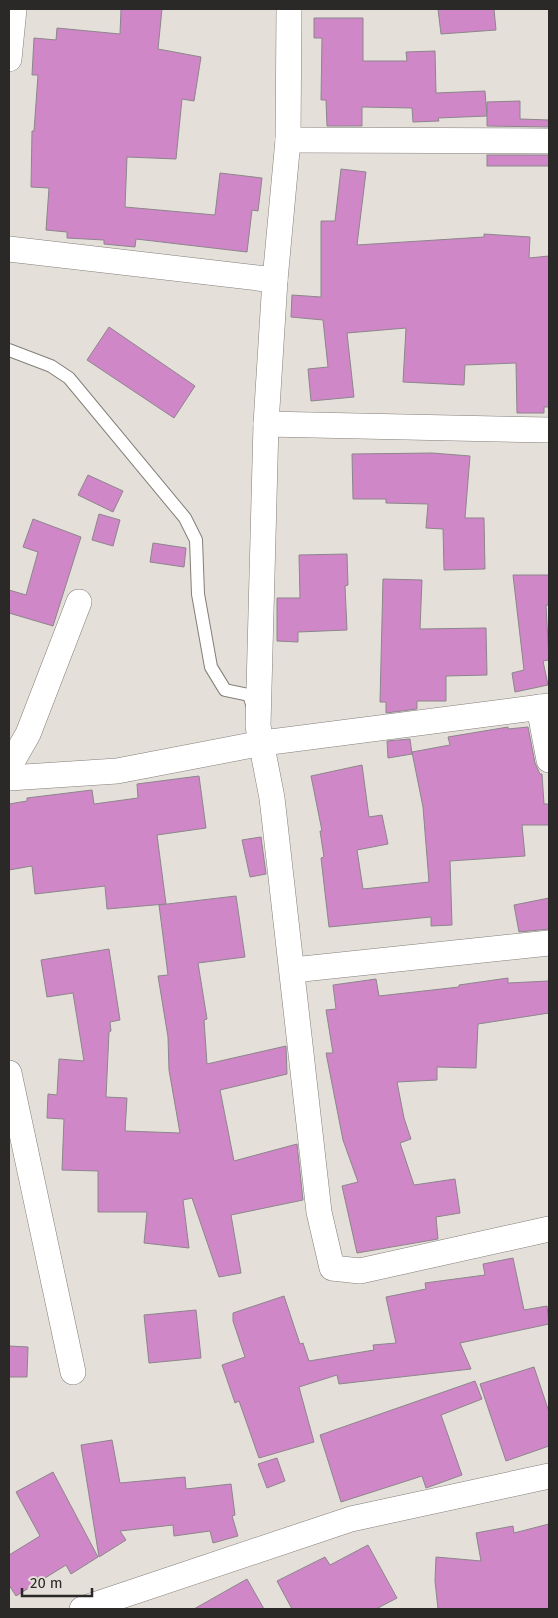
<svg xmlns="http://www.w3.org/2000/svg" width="558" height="1618" font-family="'Fira Sans',sans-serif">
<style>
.building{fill:#d087c8;stroke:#8c868b}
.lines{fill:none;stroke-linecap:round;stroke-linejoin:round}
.service-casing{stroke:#837f79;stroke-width:14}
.minor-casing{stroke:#837f79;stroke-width:26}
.service{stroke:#fff;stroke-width:12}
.minor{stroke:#fff;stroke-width:25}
</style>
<rect width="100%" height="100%" fill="#e4dfd9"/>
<g class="building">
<path d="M 121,9 L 162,9 L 158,49 L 201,57 L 194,101 L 182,99 L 176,159 L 127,157 L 125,207 L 215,215 L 220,173 L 262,178 L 258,211 L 252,210 L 247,252 L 136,239 L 135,247 L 104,244 L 104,240 L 67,238 L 67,232 L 46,230 L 49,188 L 31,187 L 32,131 L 34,131 L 38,75 L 32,75 L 34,38 L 56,40 L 57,28 L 120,34 Z"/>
<path d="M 438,9 L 494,9 L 496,30 L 441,34 Z"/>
<path d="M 314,18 L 363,18 L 363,61 L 407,61 L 406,52 L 435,51 L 436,93 L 485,91 L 487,116 L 438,118 L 439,121 L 413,122 L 412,108 L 362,107 L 362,126 L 327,126 L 326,100 L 321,100 L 322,38 L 314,38 Z"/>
<path d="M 520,101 L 520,119 L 549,120 L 549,127 L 487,126 L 487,102 Z"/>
<rect x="487" y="155" width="62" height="11"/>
<path d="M 341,169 L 366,172 L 357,245 L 484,237 L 484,234 L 530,237 L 529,258 L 549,256 L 549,407 L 544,407 L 544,413 L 517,413 L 516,363 L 465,365 L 464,385 L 403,382 L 406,328 L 347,333 L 354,397 L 311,401 L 308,369 L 328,367 L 323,320 L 291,317 L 292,295 L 321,297 L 321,221 L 335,221 Z"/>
<path d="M 109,327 L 195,386 L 174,418 L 87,360 Z"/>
<path d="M 432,453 L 470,456 L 465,518 L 484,518 L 485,569 L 444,570 L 443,529 L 426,528 L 428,504 L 386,503 L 386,499 L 353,499 L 352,454 Z"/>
<path d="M 88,475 L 123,491 L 113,512 L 78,495 Z"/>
<path d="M 99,514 L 120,520 L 113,546 L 92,540 Z"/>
<path d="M 33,519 L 81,537 L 53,626 L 9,613 L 9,590 L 26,595 L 38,552 L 23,547 Z"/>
<path d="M 153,543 L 186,548 L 184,567 L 150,562 Z"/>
<path d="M 347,554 L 348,585 L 345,586 L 347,630 L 298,632 L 298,642 L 277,641 L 277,598 L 300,598 L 299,555 Z"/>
<path d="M 513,575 L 549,575 L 549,605 L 546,605 L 549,660 L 543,661 L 548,685 L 515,692 L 512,673 L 524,670 Z"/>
<path d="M 383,579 L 422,580 L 420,629 L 486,628 L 487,675 L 446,676 L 446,701 L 417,701 L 417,709 L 386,713 L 386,702 L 380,702 Z"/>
<path d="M 508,727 L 508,729 L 528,727 L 535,763 L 540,774 L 542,774 L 544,804 L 549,804 L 549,825 L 522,825 L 525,856 L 450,861 L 452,925 L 431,926 L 431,917 L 329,927 L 321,858 L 324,857 L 320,831 L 322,831 L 311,776 L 362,765 L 369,817 L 382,815 L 388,844 L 357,850 L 363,889 L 429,882 L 423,807 L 412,752 L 450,745 L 448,737 Z"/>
<path d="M 410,739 L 412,754 L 388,758 L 387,741 Z"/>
<path d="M 199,776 L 206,828 L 157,835 L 166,904 L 107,909 L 105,886 L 35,894 L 32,866 L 9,870 L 9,804 L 27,801 L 27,798 L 92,790 L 94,804 L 138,798 L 137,784 Z"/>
<path d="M 261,837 L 266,874 L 250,877 L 242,840 Z"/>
<path d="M 236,896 L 245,957 L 198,963 L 207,1019 L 204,1020 L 207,1064 L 286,1046 L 287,1074 L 220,1090 L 234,1161 L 297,1144 L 303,1200 L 231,1215 L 241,1273 L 219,1277 L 192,1198 L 183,1200 L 189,1248 L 144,1243 L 147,1212 L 98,1212 L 98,1171 L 62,1170 L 64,1119 L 47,1118 L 48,1094 L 57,1095 L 59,1059 L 84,1061 L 73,993 L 47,997 L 41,960 L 109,949 L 120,1020 L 110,1022 L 111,1031 L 109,1032 L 106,1097 L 127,1098 L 125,1131 L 180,1133 L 169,1070 L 168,1037 L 158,976 L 168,975 L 159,905 Z"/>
<path d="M 549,898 L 549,929 L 519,932 L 514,905 Z"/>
<path d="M 508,978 L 508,983 L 549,981 L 549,1013 L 478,1024 L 476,1068 L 437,1067 L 437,1080 L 397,1082 L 404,1118 L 411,1139 L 400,1143 L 414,1185 L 455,1179 L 460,1213 L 436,1217 L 438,1239 L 357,1253 L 342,1186 L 358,1182 L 343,1140 L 326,1053 L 333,1053 L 326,1010 L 336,1009 L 333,985 L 376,979 L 379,996 L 459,987 L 459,985 Z"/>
<path d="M 513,1258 L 524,1310 L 547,1306 L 549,1324 L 460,1343 L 471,1369 L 339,1384 L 337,1375 L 299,1387 L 314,1442 L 259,1458 L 239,1401 L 235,1403 L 222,1365 L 245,1357 L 233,1321 L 233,1313 L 284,1296 L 300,1344 L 303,1343 L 309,1361 L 374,1350 L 373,1345 L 396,1343 L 386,1297 L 426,1289 L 425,1283 L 485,1275 L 483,1264 Z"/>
<path d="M 196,1310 L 201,1358 L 149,1363 L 144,1315 Z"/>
<path d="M 9,1346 L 28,1347 L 27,1377 L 9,1377 Z"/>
<path d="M 534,1367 L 549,1412 L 549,1446 L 506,1461 L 480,1384 Z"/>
<path d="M 475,1381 L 482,1399 L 441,1415 L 462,1475 L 426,1488 L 422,1476 L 341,1502 L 320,1435 Z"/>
<path d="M 112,1440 L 120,1483 L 185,1477 L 186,1489 L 231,1484 L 235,1515 L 232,1516 L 238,1536 L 213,1543 L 210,1531 L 174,1536 L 173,1525 L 120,1531 L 126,1540 L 99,1557 L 81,1445 Z"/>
<path d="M 277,1458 L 285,1481 L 267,1488 L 258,1464 Z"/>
<path d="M 53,1472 L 98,1557 L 71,1574 L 66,1565 L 16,1596 L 9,1585 L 9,1555 L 40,1536 L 16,1492 Z"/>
<path d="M 549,1524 L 549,1609 L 438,1609 L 435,1581 L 436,1557 L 481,1561 L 476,1533 L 513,1526 L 514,1533 Z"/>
<path d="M 368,1545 L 397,1598 L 376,1609 L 292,1609 L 277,1581 L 325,1557 L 330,1565 Z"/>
<path d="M 247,1579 L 264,1609 L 194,1609 Z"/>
</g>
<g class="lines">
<defs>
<path id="service" d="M 9,350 L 51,366 L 69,378 L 185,518 L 196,540 L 198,594 L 211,667 L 225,690 L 249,695 L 253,707"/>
<g id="minor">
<path d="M 289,9 L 288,140 L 275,280 L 266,424 L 258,726 L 272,798 L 319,1212 L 332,1268 L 360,1271 L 549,1229"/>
<path d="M 9,59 L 14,9"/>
<path d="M 288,140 L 549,141"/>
<path d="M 9,249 L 275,280"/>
<path d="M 266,424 L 549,430"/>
<path d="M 539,707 L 549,760"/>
<path d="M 9,767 L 28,734 L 79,602"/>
<path d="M 9,778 L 117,771 L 263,743 L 549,706"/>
<path d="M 293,970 L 549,943"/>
<path d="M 9,1073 L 73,1372"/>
<path d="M 82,1609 L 351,1519 L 549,1476"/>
</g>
</defs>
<use href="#service" class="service-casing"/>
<use href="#minor" class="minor-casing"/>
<use href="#service" class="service"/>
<use href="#minor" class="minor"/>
</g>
<rect width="558" height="1618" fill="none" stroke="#2b2927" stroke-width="20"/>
<path d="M22 1588v8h70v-8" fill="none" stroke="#2b2927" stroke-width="2.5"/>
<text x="30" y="1588" font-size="15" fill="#2b2927" stroke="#e4dfd9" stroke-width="4" paint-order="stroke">20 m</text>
</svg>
